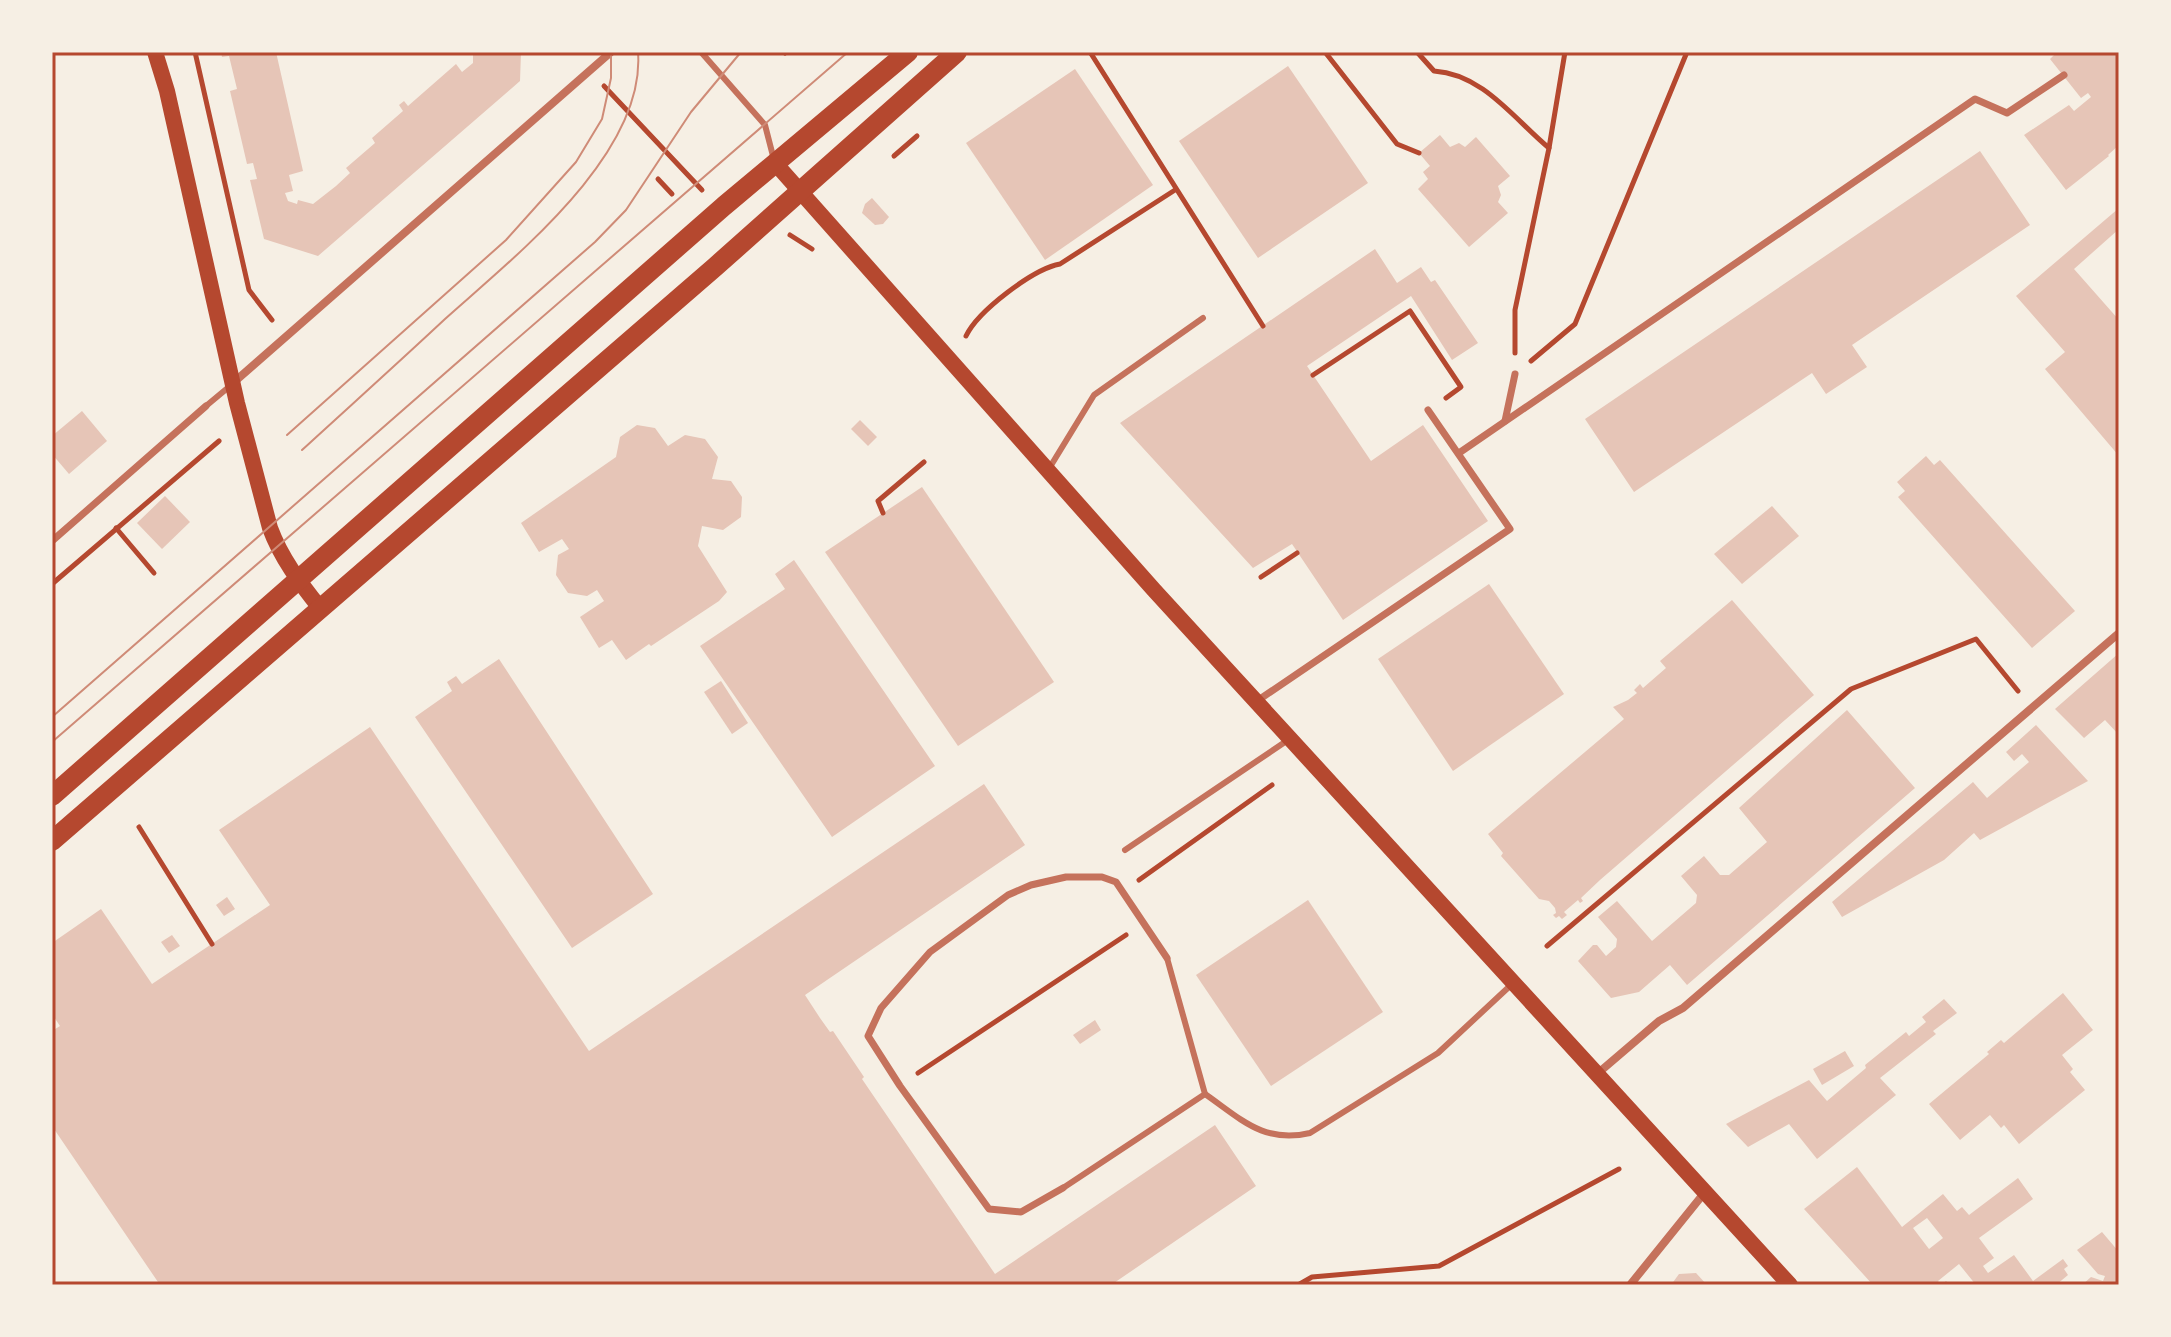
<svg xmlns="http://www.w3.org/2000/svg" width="2171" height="1337" font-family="Ubuntu,sans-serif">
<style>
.building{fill:#e6c5b7;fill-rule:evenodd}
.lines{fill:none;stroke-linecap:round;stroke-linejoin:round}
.path{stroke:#b5482f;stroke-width:5}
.service{stroke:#c5725c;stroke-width:6}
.pedestrian{stroke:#c5725c;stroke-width:7}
.minor{stroke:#c5725c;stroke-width:8}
.secondary{stroke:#b5482f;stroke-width:16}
.primary{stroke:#b5482f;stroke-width:20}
.tram{stroke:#cf8b77;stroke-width:2}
.neatline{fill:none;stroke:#b5482f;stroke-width:3}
</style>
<rect width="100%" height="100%" fill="#f6efe4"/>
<g class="building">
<path d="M 221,52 L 276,52 L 303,171 L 289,175 L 293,191 L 285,193 L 288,201 L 297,204 L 298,200 L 313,204 L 336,186 L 350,173 L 346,168 L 375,143 L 372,138 L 403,111 L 399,105 L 404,101 L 408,106 L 456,64 L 462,72 L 473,63 L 473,52 L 521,52 L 520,81 L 318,256 L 264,239 L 250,180 L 257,179 L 253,163 L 247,164 L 230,91 L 237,89 L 229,56 L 222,57 Z"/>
<path d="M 2054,52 L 2119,52 L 2119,145 L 2108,155 L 2109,156 L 2066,190 L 2024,135 L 2069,105 L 2074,111 L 2091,97 L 2088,93 L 2081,98 L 2050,59 L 2055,54 Z"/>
<path d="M 1288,66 L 1368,183 L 1258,258 L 1179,141 Z"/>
<path d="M 1075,69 L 1153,185 L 1045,260 L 966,143 Z"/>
<path d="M 1440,135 L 1450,147 L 1459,143 L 1465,147 L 1476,137 L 1510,176 L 1498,186 L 1501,195 L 1498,202 L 1508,213 L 1469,247 L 1418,189 L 1428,179 L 1423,172 L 1430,166 L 1419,153 Z"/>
<path d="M 1980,151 L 2030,225 L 1852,345 L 1867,367 L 1826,394 L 1812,373 L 1634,492 L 1585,419 Z"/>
<path d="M 872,198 L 889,217 L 883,224 L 875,225 L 862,213 L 865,204 Z"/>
<path d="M 2119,208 L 2119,229 L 2074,269 L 2119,320 L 2119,456 L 2045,369 L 2065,352 L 2016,296 Z"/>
<path d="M 1375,249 L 1397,283 L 1421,267 L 1431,282 L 1435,280 L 1478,343 L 1452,360 L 1411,296 L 1307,366 L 1371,461 L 1423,425 L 1488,521 L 1343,620 L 1292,544 L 1253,568 L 1120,423 Z"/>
<path d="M 82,411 L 107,441 L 69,474 L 52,454 L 52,436 Z"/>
<path d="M 860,420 L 877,437 L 868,446 L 851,429 Z"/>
<path d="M 637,425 L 655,428 L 668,446 L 685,435 L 705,439 L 718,457 L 712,479 L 731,481 L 742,497 L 741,517 L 723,530 L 702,526 L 698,546 L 727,592 L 719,601 L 651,646 L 649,644 L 626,660 L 612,640 L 599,648 L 580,617 L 604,601 L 597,590 L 587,596 L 568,593 L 556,575 L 558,555 L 569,549 L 562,539 L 539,552 L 521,523 L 616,457 L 620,437 Z"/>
<path d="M 1926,456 L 1934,465 L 1940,460 L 2075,611 L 2032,648 L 1898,497 L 1905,491 L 1897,482 Z"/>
<path d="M 922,487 L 1054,682 L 958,746 L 825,552 Z"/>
<path d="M 165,496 L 190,522 L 162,549 L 137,523 Z"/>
<path d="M 1772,506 L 1799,536 L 1742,584 L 1714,554 Z"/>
<path d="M 794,560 L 935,766 L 832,837 L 700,646 L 785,589 L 775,574 Z"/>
<path d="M 1489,584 L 1564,694 L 1453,771 L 1378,659 Z"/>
<path d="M 1732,600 L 1814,695 L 1600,880 L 1581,898 L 1583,901 L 1580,903 L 1578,900 L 1564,912 L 1567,915 L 1562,919 L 1559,916 L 1556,918 L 1553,915 L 1556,913 L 1555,908 L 1549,901 L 1539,899 L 1501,856 L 1503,853 L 1488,834 L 1624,719 L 1613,707 L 1628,700 L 1637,693 L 1634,690 L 1640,684 L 1643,688 L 1666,668 L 1660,661 Z"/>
<path d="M 2119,653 L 2119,735 L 2105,720 L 2084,738 L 2055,709 Z"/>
<path d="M 499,659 L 653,894 L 572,948 L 415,717 L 452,691 L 447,682 L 456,676 L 462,684 Z"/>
<path d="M 721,681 L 748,723 L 732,734 L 704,692 Z"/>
<path d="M 1847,710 L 1915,788 L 1687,985 L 1670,965 L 1639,992 L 1611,998 L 1578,961 L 1593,945 L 1597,945 L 1606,956 L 1616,947 L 1617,939 L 1598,917 L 1617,901 L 1652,941 L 1696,903 L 1697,895 L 1681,876 L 1704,856 L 1720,875 L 1729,875 L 1767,842 L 1739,808 Z"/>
<path d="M 2036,725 L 2088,781 L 1980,840 L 1974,833 L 1944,860 L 1842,917 L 1832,902 L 1973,782 L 1987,798 L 2029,762 L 2022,754 L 2014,761 L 2006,752 Z"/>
<path d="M 370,727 L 589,1051 L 984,784 L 1025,845 L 805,995 L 820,1018 L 830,1032 L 833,1031 L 864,1077 L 862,1079 L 995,1274 L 1215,1125 L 1256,1186 L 1111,1285 L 160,1285 L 52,1126 L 52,1031 L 60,1026 L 52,1014 L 52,943 L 101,909 L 152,984 L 270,905 L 219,830 Z"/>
<path d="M 227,897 L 235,909 L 224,916 L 216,905 Z"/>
<path d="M 1308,900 L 1383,1012 L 1271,1086 L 1196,975 Z"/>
<path d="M 172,935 L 180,946 L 169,953 L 161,942 Z"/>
<path d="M 2063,993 L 2093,1030 L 2062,1055 L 2073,1069 L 2070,1072 L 2085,1090 L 2019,1144 L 2004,1125 L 2001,1128 L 1990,1115 L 1960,1140 L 1929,1104 L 1989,1054 L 1987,1052 L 2001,1040 L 2004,1043 Z"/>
<path d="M 1944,999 L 1957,1013 L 1933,1031 L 1936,1034 L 1880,1078 L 1896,1095 L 1817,1159 L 1789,1124 L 1748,1147 L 1726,1124 L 1809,1080 L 1827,1101 L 1866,1068 L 1865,1065 L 1906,1032 L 1909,1036 L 1926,1022 L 1922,1017 Z"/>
<path d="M 1095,1020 L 1101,1030 L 1080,1044 L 1073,1035 Z"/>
<path d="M 1845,1051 L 1854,1066 L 1822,1085 L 1813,1069 Z"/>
<path d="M 1857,1167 L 1902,1227 L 1943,1194 L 1957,1211 L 1962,1207 L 1969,1215 L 2018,1178 L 2033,1199 L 1979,1238 L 1994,1258 L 1983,1266 L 1988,1273 L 2014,1255 L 2033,1281 L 2063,1259 L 2068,1266 L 2064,1269 L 2068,1275 L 2056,1285 L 1976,1285 L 1959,1264 L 1938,1281 L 1941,1285 L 1946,1281 L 1950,1285 L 1873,1285 L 1804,1209 ZM 1927,1218 L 1943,1238 L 1929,1249 L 1913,1228 Z"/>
<path d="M 2102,1232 L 2119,1252 L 2119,1285 L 2082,1285 L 2091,1277 L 2103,1281 L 2105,1276 L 2098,1274 L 2077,1250 Z"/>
<path d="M 1696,1273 L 1707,1285 L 1671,1285 L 1679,1274 Z"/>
</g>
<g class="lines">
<g class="path">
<path d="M 195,52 L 249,290 L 272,320"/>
<path d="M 1090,52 L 1263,326"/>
<path d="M 1325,52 L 1397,144 L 1419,153"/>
<path d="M 1417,52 L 1434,71 C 1483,74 1514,119 1549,148 L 1515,310 L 1515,353"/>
<path d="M 785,53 L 786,52"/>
<path d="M 604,86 L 702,190"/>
<path d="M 1549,148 L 1565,52"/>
<path d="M 894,156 L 917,136"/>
<path d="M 658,179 L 672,194"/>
<path d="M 790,235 L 812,249"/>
<path d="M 966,336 C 978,311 1033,269 1060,264 L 1175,190"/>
<path d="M 1531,361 L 1575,324 L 1687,52"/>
<path d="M 1313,375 L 1410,311 L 1461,387 L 1446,398"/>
<path d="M 883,513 L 878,501 L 924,462"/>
<path d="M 116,528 L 154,573"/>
<path d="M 1261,577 L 1297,553"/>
<path d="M 52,584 L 219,441"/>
<path d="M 139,827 L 212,944"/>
<path d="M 1139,880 L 1272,785"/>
<path d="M 1547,946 L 1851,689 L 1976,639 L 2018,691"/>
<path d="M 918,1073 L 1126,935"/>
<path d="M 1298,1285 L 1312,1277 L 1439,1266 L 1619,1169"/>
</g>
<g class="service">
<path d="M 701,52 L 765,125 L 774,160"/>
<path d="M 206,406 L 230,386"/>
<path d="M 1050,467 L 1094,395 L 1203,318"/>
<path d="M 1125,850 L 1288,740"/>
<path d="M 1205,1094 C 1241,1119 1264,1144 1310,1133 L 1438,1053 L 1511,985"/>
<path d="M 1063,1188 L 1205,1094 L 1167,958"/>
</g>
<g class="pedestrian">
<path d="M 1505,421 L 1515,374"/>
<path d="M 1459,453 L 1975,99 L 2007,113 L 2064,75"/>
<path d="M 52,541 L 206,406"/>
<path d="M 1257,701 L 1510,529 L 1428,410"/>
<path d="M 1063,1188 L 1021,1212 L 989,1209 L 900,1086 L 868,1036 L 881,1008 L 930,952 L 1008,895 L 1031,885 L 1066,877 L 1102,877 L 1116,882 L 1167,958"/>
</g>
<g class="minor">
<path d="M 233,383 L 611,52"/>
<path d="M 1597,1074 L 1659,1021 L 1683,1008 L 2119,633"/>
<path d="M 1630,1285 L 1705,1192"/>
</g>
<g class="secondary">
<path d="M 155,52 L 167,91 L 237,403 L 270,528 C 281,558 300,583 320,608"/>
<path d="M 775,163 L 1154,590 L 1790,1285"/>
</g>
<g class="primary">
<path d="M 52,796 L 724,206 L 908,52"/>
<path d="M 52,841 L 715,267 L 957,52"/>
</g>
<g class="tram">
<path d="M 287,435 L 506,240 L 576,162 L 602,119 L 611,78 L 611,52"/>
<path d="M 302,450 C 350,406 398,363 445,319 C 514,257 646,154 638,52"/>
<path d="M 52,717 L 595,242 L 626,210 L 691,112 L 741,52"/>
<path d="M 52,742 L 848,52"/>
</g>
</g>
<rect width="2171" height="1337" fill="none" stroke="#f6efe4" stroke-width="108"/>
<rect x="54" y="54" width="2063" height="1229" class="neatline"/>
</svg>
